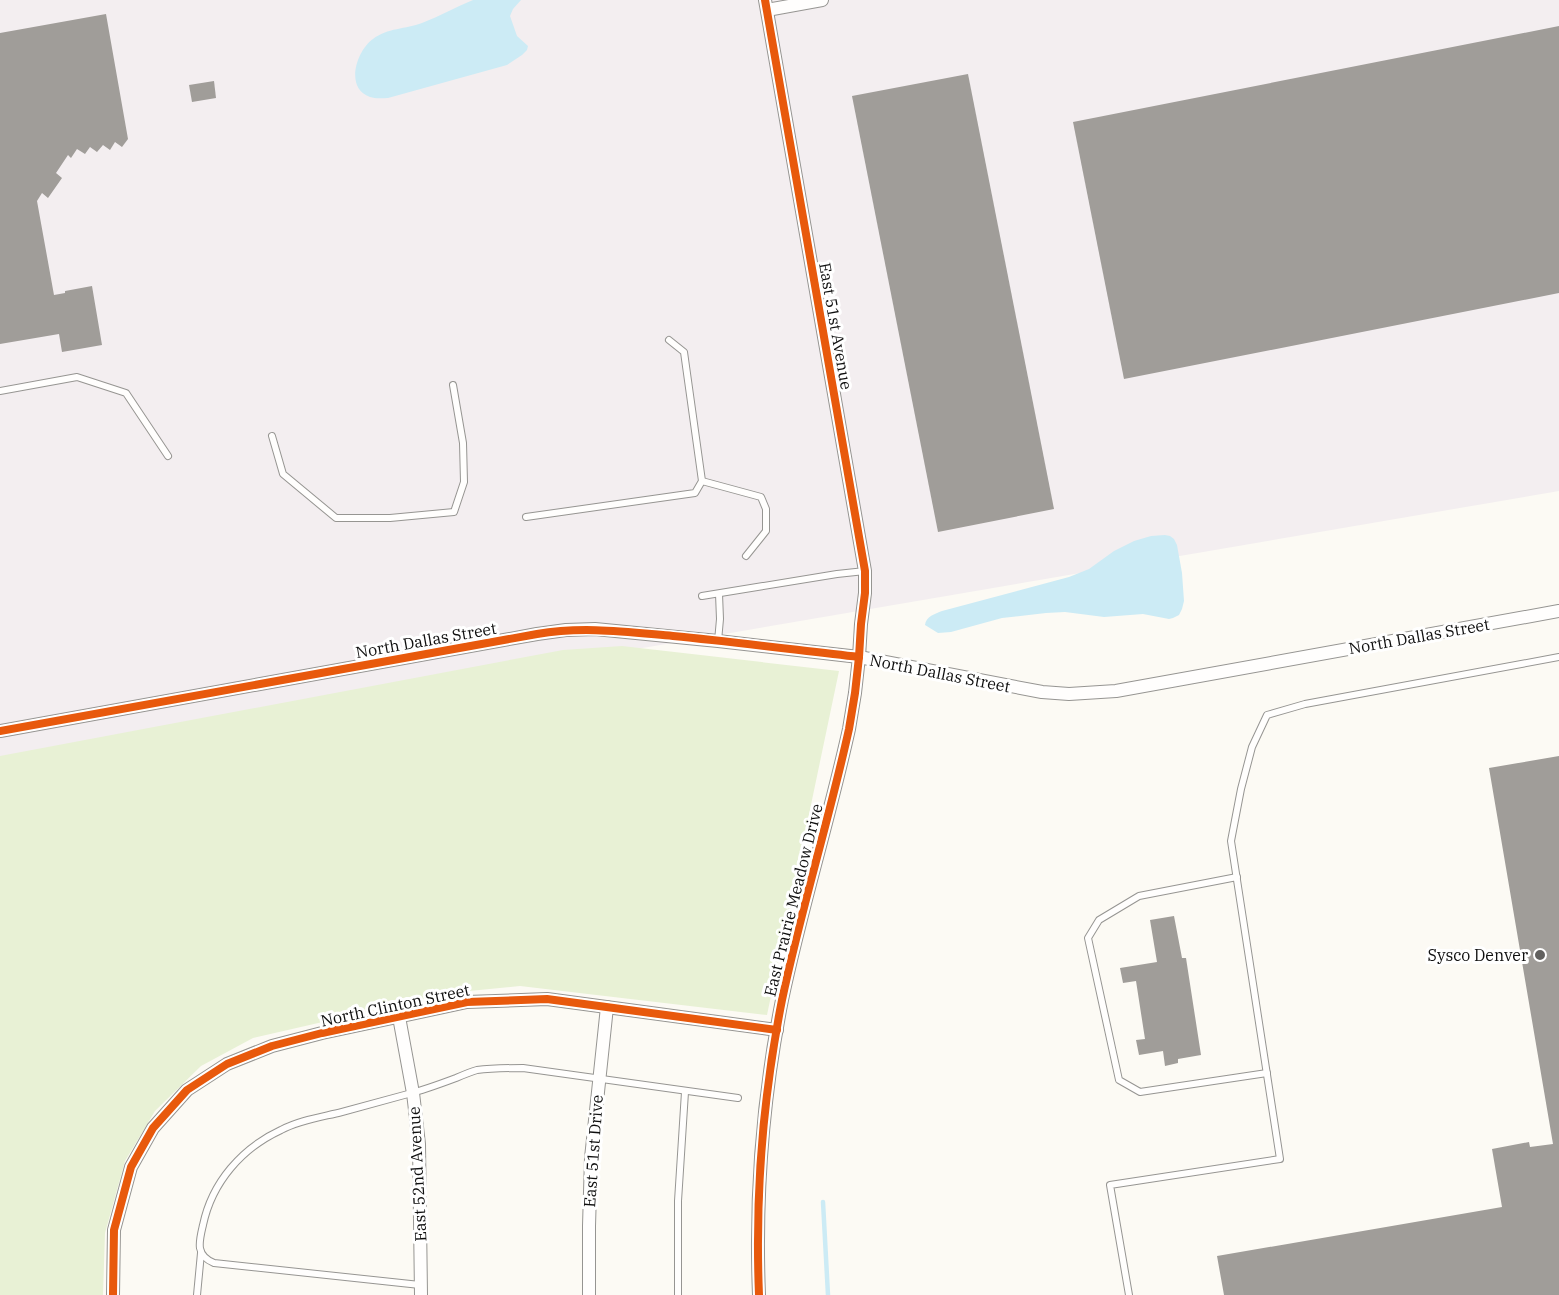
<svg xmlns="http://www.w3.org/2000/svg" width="1559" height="1295" font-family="'IBM Plex Serif',serif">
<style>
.industrial{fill:#f3eef0}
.green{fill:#e8f1d5}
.water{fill:#ccebf5}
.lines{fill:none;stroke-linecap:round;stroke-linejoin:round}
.stream{stroke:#ccebf5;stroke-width:4.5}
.building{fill:#a09d99}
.service-casing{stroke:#969592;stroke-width:8}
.minor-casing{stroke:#969592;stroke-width:14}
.service{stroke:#fffefd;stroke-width:6}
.minor{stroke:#fffefd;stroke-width:12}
.cycleway-casing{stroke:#fff;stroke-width:11}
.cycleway{stroke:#e8590c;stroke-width:8}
.poi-dot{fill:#62615f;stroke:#fff;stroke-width:2}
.labels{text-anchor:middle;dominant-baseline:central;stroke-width:6;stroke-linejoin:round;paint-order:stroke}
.street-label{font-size:16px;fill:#0f0f0f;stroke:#fff}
.poi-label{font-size:16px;fill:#0f0f0f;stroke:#fff;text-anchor:end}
</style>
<rect width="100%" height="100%" fill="#fcfaf4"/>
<path class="industrial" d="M 0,0 L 1559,0 L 1559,491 L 0,758 Z"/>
<path class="green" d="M 622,646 L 839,671 L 767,1015 L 520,986 L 449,993 L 253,1038 L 201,1066 L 155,1111 L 125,1161 L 105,1233 L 103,1295 L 0,1295 L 0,756 L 563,650 Z"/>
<g class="water">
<path d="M 473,0 L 521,0 L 513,9 L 510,16 L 517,36 L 528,46 L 527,50 L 522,55 L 507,65 L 388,98 C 382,98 376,99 370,97 C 344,88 357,50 373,39 C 387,28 406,29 422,23 C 440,16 456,7 473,0 Z"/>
<path d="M 1165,535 L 1170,536 L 1174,539 L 1177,545 L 1182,573 L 1184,601 L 1182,609 L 1179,615 L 1173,618 L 1169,619 L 1143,614 L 1104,617 L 1065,612 L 1046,613 L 1002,618 L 951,632 L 938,633 L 925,625 C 926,616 935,614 942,611 L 1069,577 L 1089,569 L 1114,551 L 1134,541 L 1151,536 Z"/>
</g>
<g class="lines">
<path class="stream" d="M 823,1202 L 828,1295"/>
</g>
<g class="building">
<path d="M 106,14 L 128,139 L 122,147 L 115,142 L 110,150 L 103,145 L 97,152 L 90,147 L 85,154 L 77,149 L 71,158 L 68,155 L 56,173 L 62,178 L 48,198 L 42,193 L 37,201 L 54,295 L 65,293 L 65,291 L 92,286 L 102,345 L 62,352 L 59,334 L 0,344 L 0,33 Z"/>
<path d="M 1559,26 L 1559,293 L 1124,379 L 1073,122 Z"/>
<path d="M 968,74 L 1054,509 L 938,532 L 852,96 Z"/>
<path d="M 214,81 L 216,98 L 192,102 L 189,85 Z"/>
<path d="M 1559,756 L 1559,1295 L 1224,1295 L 1217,1256 L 1502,1207 L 1492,1149 L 1529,1142 L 1530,1147 L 1553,1144 L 1489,768 Z"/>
<path d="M 1174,916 L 1182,958 L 1186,958 L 1201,1055 L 1178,1059 L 1178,1063 L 1165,1066 L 1163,1051 L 1139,1055 L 1136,1040 L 1145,1039 L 1136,981 L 1123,983 L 1120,968 L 1157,962 L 1150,920 Z"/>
</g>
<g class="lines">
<defs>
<g id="service">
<path d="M 0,391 L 77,377 L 126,393 L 168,456"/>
<path d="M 272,436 L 283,474 L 336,518 L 390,518 L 454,512 L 464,482 L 463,443 L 453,385"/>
<path d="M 702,481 L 761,497 L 766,509 L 766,531 L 746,556"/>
<path d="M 526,517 L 695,493 L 702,481 L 684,352 L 669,340"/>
<path d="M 702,596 L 837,574 L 865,571"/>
<path d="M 718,641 L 720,619 L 719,594"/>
<path d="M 1237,877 L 1139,896 L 1099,920 L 1088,938 L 1119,1080 L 1140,1092 L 1267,1073"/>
<path d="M 420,1285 L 214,1263 C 195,1255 199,1242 203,1225 C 212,1182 242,1148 281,1130 C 300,1120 322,1117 342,1112 C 364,1106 386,1100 408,1094 C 424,1090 440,1084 456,1078 C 463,1075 470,1072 477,1070 C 492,1068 507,1068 523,1068 L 738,1098"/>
<path d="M 197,1295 L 201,1253"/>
<path d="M 678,1295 L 678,1201 L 685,1092"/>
<path d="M 1129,1295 L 1110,1185 L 1280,1159 L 1231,841 L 1241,789 L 1252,747 L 1267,715 L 1305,704 L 1559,657"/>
</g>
<g id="minor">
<path d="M 767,10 L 822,0"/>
<path d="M 0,731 L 537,634 L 566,630 L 595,629 L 718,641 L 859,657 L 1042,692 L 1069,694 L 1116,691 L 1559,611"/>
<path d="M 399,1017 L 413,1093 L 419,1144 L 421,1295"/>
<path d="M 113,1295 L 114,1230 L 131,1167 L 153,1128 L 187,1090 L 227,1064 L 272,1046 L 322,1033 L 467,1002 L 547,999 L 777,1030"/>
<path d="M 589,1295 L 589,1226 L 591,1158 L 607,1007"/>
<path d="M 759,1295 C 755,1197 763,1096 782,1000 C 801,909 829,820 849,729 L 855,693 L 859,657 L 861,624 L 865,593 L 865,571 L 765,0"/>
</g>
</defs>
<use href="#service" class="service-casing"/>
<use href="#minor" class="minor-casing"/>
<use href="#service" class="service"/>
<use href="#minor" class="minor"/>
<defs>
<g id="cycleway">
<path d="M 0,731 L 537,634 C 583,626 627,632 673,636 C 735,642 797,650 859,657"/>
<path d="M 113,1295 L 114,1230 L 131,1167 L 153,1128 L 187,1090 L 227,1064 L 272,1046 L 322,1033 L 467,1002 L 547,999 L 777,1030"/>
<path d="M 759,1295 C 755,1197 763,1096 782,1000 C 801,909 829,820 849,729 L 855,693 L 859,657 L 861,624 L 865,593 L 865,571 L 765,0"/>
</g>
</defs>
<use href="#cycleway" class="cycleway-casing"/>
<use href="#cycleway" class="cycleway"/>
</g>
<circle class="poi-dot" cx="1540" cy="955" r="6"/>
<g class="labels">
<g class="street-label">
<text transform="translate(836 326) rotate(80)">East 51st Avenue</text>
<text transform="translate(1419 636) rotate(-10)">North Dallas Street</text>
<text transform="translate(426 640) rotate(-10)">North Dallas Street</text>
<text transform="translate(940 673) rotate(11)">North Dallas Street</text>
<text transform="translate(793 900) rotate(-76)">East Prairie Meadow Drive</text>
<text transform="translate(395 1005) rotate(-12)">North Clinton Street</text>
<text transform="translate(593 1151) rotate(-86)">East 51st Drive</text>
<text transform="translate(417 1174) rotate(-93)">East 52nd Avenue</text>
</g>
<g class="poi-label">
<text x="1528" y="955">Sysco Denver</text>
</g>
</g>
</svg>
